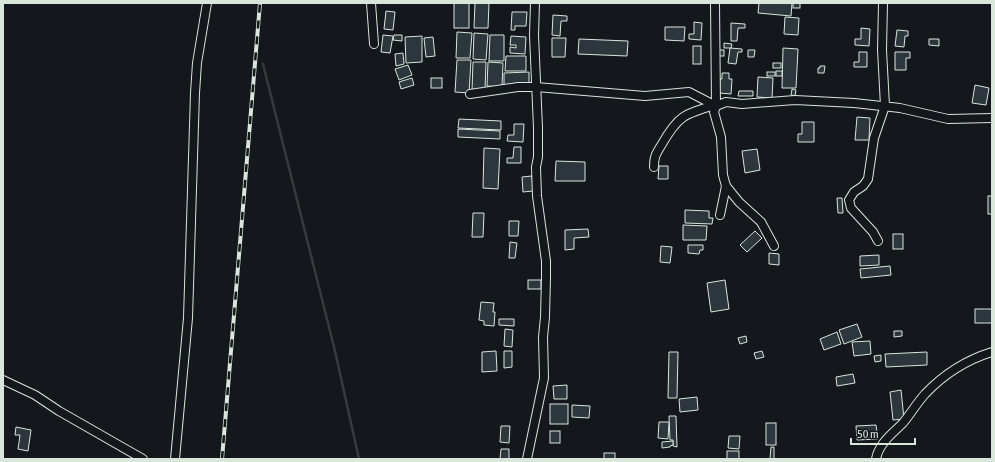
<svg xmlns="http://www.w3.org/2000/svg" width="995" height="462" font-family="'Asap Condensed',sans-serif">
<style>
.lines{fill:none;stroke-linecap:round;stroke-linejoin:round}
.stream{stroke:#363b3e;stroke-width:2.5}
.building{fill:#2c363c;stroke:#d8e6dc}
.minor-casing{stroke:#d8e6dc;stroke-width:10}
.minor{stroke:#14181c;stroke-width:8}
.rail-casing{stroke:#d8e6dc;stroke-width:4}
.rail{stroke:#14181c;stroke-width:2.5;stroke-dasharray:8;stroke-linecap:butt}
</style>
<rect width="100%" height="100%" fill="#14181c"/>
<g class="lines">
<path class="stream" d="M 263,64 L 335,351 L 359,459"/>
</g>
<g class="building">
<rect x="454" y="3" width="15" height="25"/>
<path d="M 475,3 L 489,3 L 488,28 L 474,28 Z"/>
<path d="M 759,3 L 792,3 L 791,16 L 758,13 Z"/>
<rect x="793" y="3" width="7" height="5"/>
<path d="M 386,11 L 395,12 L 393,30 L 384,29 Z"/>
<path d="M 512,12 L 527,12 L 526,26 L 515,26 L 515,30 L 511,30 Z"/>
<path d="M 553,15 L 567,16 L 567,21 L 561,21 L 560,36 L 552,35 Z"/>
<path d="M 785,17 L 799,18 L 798,35 L 784,34 Z"/>
<path d="M 694,22 L 702,23 L 701,40 L 689,39 L 689,34 L 694,34 Z"/>
<path d="M 731,23 L 745,24 L 745,28 L 738,28 L 737,41 L 731,41 Z"/>
<path d="M 665,27 L 685,27 L 684,41 L 665,40 Z"/>
<path d="M 861,28 L 870,29 L 869,46 L 855,45 L 855,39 L 861,39 Z"/>
<path d="M 897,30 L 908,31 L 908,36 L 905,36 L 904,47 L 895,46 Z"/>
<path d="M 457,32 L 472,33 L 470,58 L 456,58 Z"/>
<path d="M 474,33 L 488,34 L 486,60 L 473,59 Z"/>
<path d="M 383,35 L 393,36 L 390,53 L 381,52 Z"/>
<path d="M 394,35 L 402,35 L 402,41 L 393,40 Z"/>
<path d="M 490,35 L 504,35 L 504,61 L 489,61 Z"/>
<path d="M 422,36 L 422,62 L 406,63 L 405,37 Z"/>
<path d="M 511,36 L 526,37 L 525,54 L 510,53 L 510,47 L 516,48 L 516,45 L 510,45 Z"/>
<path d="M 433,37 L 435,56 L 426,57 L 424,38 Z"/>
<path d="M 552,38 L 566,38 L 565,57 L 552,57 Z"/>
<path d="M 579,39 L 628,41 L 627,56 L 578,54 Z"/>
<path d="M 929,39 L 939,39 L 939,46 L 929,45 Z"/>
<path d="M 724,43 L 732,44 L 731,48 L 724,48 Z"/>
<rect x="693" y="46" width="8" height="18"/>
<path d="M 730,48 L 742,49 L 742,52 L 738,52 L 736,64 L 728,63 Z"/>
<path d="M 783,48 L 798,49 L 796,88 L 782,88 Z"/>
<rect x="716" y="50" width="8" height="6"/>
<path d="M 748,50 L 755,50 L 754,57 L 748,57 Z"/>
<path d="M 859,52 L 867,52 L 867,67 L 854,67 L 854,62 L 859,62 Z"/>
<path d="M 895,52 L 910,52 L 910,58 L 906,58 L 906,70 L 895,70 Z"/>
<path d="M 403,53 L 404,64 L 396,66 L 395,54 Z"/>
<path d="M 506,56 L 526,56 L 526,71 L 505,71 Z"/>
<path d="M 457,60 L 471,60 L 469,93 L 455,92 Z"/>
<path d="M 473,62 L 486,62 L 485,90 L 472,90 Z"/>
<path d="M 488,62 L 503,63 L 502,87 L 487,86 Z"/>
<rect x="773" y="63" width="8" height="5"/>
<path d="M 408,65 L 412,75 L 399,80 L 395,69 Z"/>
<path d="M 820,66 L 825,66 L 824,73 L 818,73 L 818,68 L 820,68 Z"/>
<rect x="776" y="71" width="6" height="5"/>
<path d="M 529,72 L 529,85 L 504,85 L 504,73 Z"/>
<rect x="767" y="72" width="8" height="4"/>
<path d="M 722,73 L 729,73 L 729,79 L 732,79 L 731,94 L 719,93 L 720,79 L 722,79 Z"/>
<path d="M 758,77 L 773,78 L 772,98 L 757,97 Z"/>
<path d="M 412,78 L 414,85 L 401,89 L 399,82 Z"/>
<rect x="431" y="78" width="11" height="10"/>
<path d="M 975,85 L 989,88 L 986,105 L 972,103 Z"/>
<path d="M 792,89 L 796,90 L 795,96 L 791,95 Z"/>
<path d="M 739,91 L 753,91 L 753,96 L 738,96 Z"/>
<path d="M 857,117 L 870,118 L 869,140 L 855,140 Z"/>
<path d="M 459,119 L 501,121 L 501,130 L 458,128 Z"/>
<path d="M 802,122 L 814,122 L 814,142 L 798,142 L 798,134 L 802,134 Z"/>
<path d="M 514,124 L 524,124 L 523,142 L 507,141 L 508,135 L 514,135 Z"/>
<path d="M 458,129 L 500,131 L 500,139 L 458,137 Z"/>
<path d="M 514,147 L 521,147 L 521,163 L 507,163 L 507,158 L 513,158 Z"/>
<path d="M 484,148 L 500,149 L 498,189 L 483,188 Z"/>
<path d="M 757,149 L 760,170 L 745,173 L 742,151 Z"/>
<path d="M 556,161 L 585,162 L 585,181 L 555,181 Z"/>
<path d="M 659,166 L 668,166 L 668,179 L 658,179 Z"/>
<path d="M 532,176 L 533,191 L 523,192 L 522,177 Z"/>
<rect x="988" y="196" width="4" height="18"/>
<path d="M 837,198 L 842,198 L 843,213 L 838,213 Z"/>
<path d="M 685,210 L 709,211 L 709,218 L 713,218 L 712,224 L 685,223 Z"/>
<path d="M 473,213 L 484,213 L 483,237 L 472,237 Z"/>
<path d="M 509,221 L 519,221 L 518,236 L 509,236 Z"/>
<path d="M 683,225 L 707,226 L 706,240 L 683,240 Z"/>
<path d="M 588,229 L 589,237 L 574,238 L 574,249 L 565,250 L 565,230 Z"/>
<path d="M 755,231 L 762,238 L 747,252 L 740,245 Z"/>
<rect x="893" y="234" width="10" height="15"/>
<path d="M 510,242 L 517,243 L 515,258 L 509,258 Z"/>
<path d="M 688,245 L 703,245 L 703,250 L 700,250 L 699,254 L 688,253 Z"/>
<path d="M 661,246 L 672,247 L 670,263 L 660,262 Z"/>
<path d="M 769,253 L 779,254 L 779,265 L 769,264 Z"/>
<path d="M 879,255 L 879,265 L 860,266 L 860,256 Z"/>
<path d="M 890,266 L 891,275 L 861,278 L 860,269 Z"/>
<rect x="528" y="280" width="13" height="9"/>
<path d="M 725,280 L 729,309 L 711,312 L 707,283 Z"/>
<path d="M 481,302 L 494,303 L 493,312 L 495,312 L 494,326 L 484,325 L 484,321 L 479,320 Z"/>
<rect x="975" y="309" width="17" height="14"/>
<path d="M 499,319 L 514,319 L 514,326 L 499,325 Z"/>
<path d="M 857,324 L 862,337 L 844,344 L 839,330 Z"/>
<path d="M 505,329 L 513,330 L 512,347 L 504,346 Z"/>
<path d="M 894,331 L 902,331 L 902,336 L 894,337 Z"/>
<path d="M 837,332 L 841,344 L 824,350 L 820,339 Z"/>
<path d="M 746,336 L 747,342 L 740,344 L 738,338 Z"/>
<path d="M 870,341 L 871,354 L 854,356 L 852,342 Z"/>
<path d="M 496,351 L 497,371 L 482,372 L 482,352 Z"/>
<path d="M 504,351 L 512,351 L 512,367 L 504,368 Z"/>
<path d="M 762,351 L 764,357 L 756,359 L 754,353 Z"/>
<path d="M 669,352 L 678,352 L 677,398 L 668,398 Z"/>
<path d="M 927,352 L 927,365 L 886,367 L 885,354 Z"/>
<path d="M 881,355 L 881,361 L 875,362 L 874,356 Z"/>
<path d="M 853,374 L 855,383 L 837,386 L 836,377 Z"/>
<path d="M 567,385 L 567,399 L 554,399 L 553,386 Z"/>
<path d="M 901,390 L 904,419 L 893,420 L 890,392 Z"/>
<path d="M 697,397 L 698,410 L 680,412 L 679,399 Z"/>
<rect x="550" y="404" width="18" height="20"/>
<path d="M 572,405 L 590,406 L 589,418 L 572,417 Z"/>
<path d="M 669,416 L 676,416 L 677,447 L 673,446 L 673,440 L 670,440 Z"/>
<path d="M 659,422 L 669,422 L 668,439 L 658,438 Z"/>
<rect x="766" y="423" width="10" height="22"/>
<path d="M 876,425 L 878,439 L 857,440 L 856,426 Z"/>
<path d="M 501,426 L 510,426 L 509,443 L 500,442 Z"/>
<path d="M 16,427 L 31,430 L 28,451 L 18,449 L 20,435 L 15,435 Z"/>
<rect x="550" y="431" width="10" height="12"/>
<path d="M 729,436 L 740,436 L 739,449 L 728,448 Z"/>
<path d="M 673,441 L 673,445 L 670,446 L 670,447 L 662,448 L 662,442 Z"/>
<path d="M 771,447 L 774,447 L 774,459 L 770,459 Z"/>
<path d="M 501,449 L 509,449 L 509,459 L 500,459 Z"/>
<rect x="727" y="451" width="12" height="8"/>
<rect x="604" y="453" width="11" height="6"/>
</g>
<g class="lines">
<defs>
<g id="minor">
<path d="M 371,3 L 374,44"/>
<path d="M 715,3 L 716,106 L 714,112 L 721,137 L 723,175 L 726,186 L 720,215"/>
<path d="M 470,94 L 518,87 L 536,87 L 645,96 L 689,92 L 716,106 L 726,102 L 742,104 L 795,100 L 854,103 L 900,108 L 948,119 L 992,118"/>
<path d="M 654,167 C 654,156 656,154 662,144 C 678,116 684,114 715,105"/>
<path d="M 726,186 L 739,202 L 761,222 L 774,246"/>
<path d="M 878,241 L 873,232 L 851,208 L 849,200 L 854,192 L 863,186 L 868,179 L 874,138 L 885,106 L 882,50 L 883,3"/>
<path d="M 3,380 L 35,395 L 59,411 L 143,459"/>
<path d="M 175,459 L 188,318 L 195,93 L 197,63 L 207,3"/>
<path d="M 527,459 L 544,378 L 543,337 L 545,317 L 546,277 L 546,261 L 537,196 L 536,167 L 538,157 L 538,128 L 534,35 L 535,3"/>
<path d="M 876,459 C 879,443 892,434 903,423 C 911,413 917,403 925,394 C 944,374 966,360 992,352"/>
</g>
</defs>
<use href="#minor" class="minor-casing"/>
<use href="#minor" class="minor"/>
<defs>
<path id="rail" d="M 222,459 L 260,3"/>
</defs>
<use href="#rail" class="rail-casing"/>
<use href="#rail" class="rail"/>
</g>
<rect width="995" height="462" fill="none" stroke="#d8e6dc" stroke-width="8"/>
<path d="M851 438v6h64v-6" fill="none" stroke="#d8e6dc" stroke-width="2"/>
<text x="857" y="438" font-size="12" fill="#d8e6dc" stroke="#14181c" stroke-width="3" paint-order="stroke">50 m</text>
</svg>
